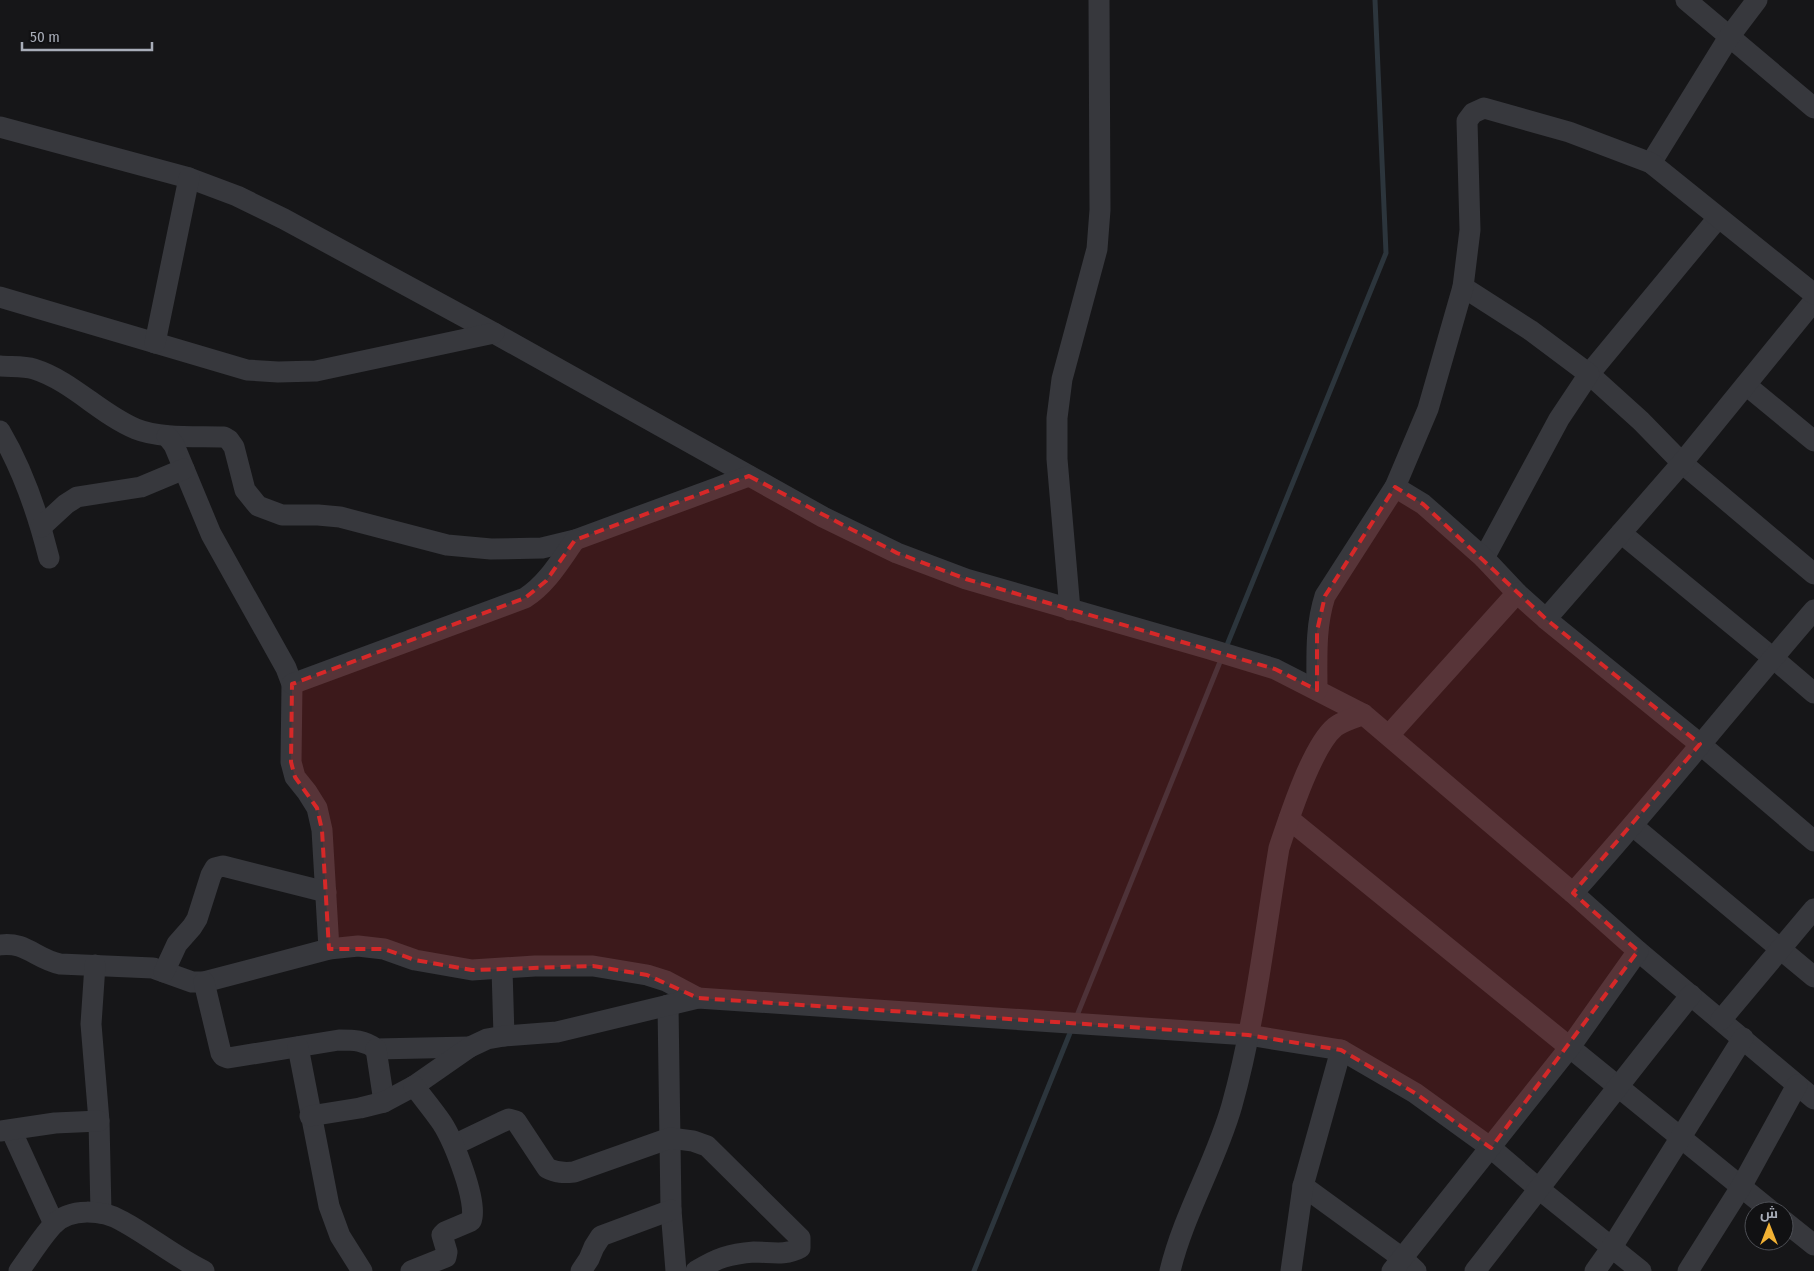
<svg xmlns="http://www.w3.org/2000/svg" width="1814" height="1271" font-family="'Fira Sans Condensed',Cairo,sans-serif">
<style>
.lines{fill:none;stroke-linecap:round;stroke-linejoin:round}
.stream{stroke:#2c353c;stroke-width:5}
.street{stroke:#37383d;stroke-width:21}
.marked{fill:#d62828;fill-opacity:0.2;stroke:#d62828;stroke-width:4;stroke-dasharray:10 6;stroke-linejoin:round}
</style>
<rect width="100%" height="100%" fill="#161618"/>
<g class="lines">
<g class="stream">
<path d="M 1225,650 L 1386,253 L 1375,0"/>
<path d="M 1076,1018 L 1222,657"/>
<path d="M 974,1271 L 1072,1028"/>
</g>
<g class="street">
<path d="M 1686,0 L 1814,108"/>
<path d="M 0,127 L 189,178 L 237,196 L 284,219 L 494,333 L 823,517 L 897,553 L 966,579 L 1206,648 L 1275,669 L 1363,714 L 1573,893 L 1638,951 L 1814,1099"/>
<path d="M 1651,163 L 1729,37 L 1757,0"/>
<path d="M 1718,218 L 1589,374 L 1641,421 L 1682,463 L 1814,574"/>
<path d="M 1463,287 L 1530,330 L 1589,374 L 1559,419 L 1484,558"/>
<path d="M 0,297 L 247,370 L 278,372 L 316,371 L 494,333"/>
<path d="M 155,343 L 189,178"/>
<path d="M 0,366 C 11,367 24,366 34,369 C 72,381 100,414 136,429 C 161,439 197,436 224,437 L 229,440 L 234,447 L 245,490 L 258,506 L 282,515 L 318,515 L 340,517 L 447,545 L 491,549 L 542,548 L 575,540 L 749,476"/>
<path d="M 1746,385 L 1814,441"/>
<path d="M 0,431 C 23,470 38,514 49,558"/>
<path d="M 167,436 L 174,445 L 211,534 L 286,668 L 292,684 L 291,762 L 295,777 L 307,792 L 317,808 L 322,830 L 329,949"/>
<path d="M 1395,487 L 1423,504 L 1484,558 L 1517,593 L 1546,619 L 1700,744 L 1814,841"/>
<path d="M 41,527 L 66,504 L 77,497 L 141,487 L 184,469"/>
<path d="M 1621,533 L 1773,658 L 1814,693"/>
<path d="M 1070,610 L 1057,459 L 1057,418 L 1062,379 L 1097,249 L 1100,210 L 1099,0"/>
<path d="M 1546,619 L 1682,463 L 1814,301"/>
<path d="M 292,684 L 525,598 C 547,584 560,561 575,540"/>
<path d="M 1317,690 C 1317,658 1315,627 1325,596 L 1395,487 L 1428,409 L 1463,287 L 1470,230 L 1467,121 L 1473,113 L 1484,108 L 1569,132 L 1651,163 L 1814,294"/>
<path d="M 1389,735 L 1517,593"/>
<path d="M 1289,819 L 1771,1211"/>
<path d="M 1633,826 L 1814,977"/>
<path d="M 1573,893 C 1656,801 1733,704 1814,610"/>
<path d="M 0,945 C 25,941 36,959 60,964 L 153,968 L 192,982 L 204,982 L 329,949 L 358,946 L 384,949 L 415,960 L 472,970 L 535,966 L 593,966 L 647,975 L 666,981 L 698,998"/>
<path d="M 95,965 L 91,1024 L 99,1121 L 101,1213"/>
<path d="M 502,969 L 504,1036"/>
<path d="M 164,972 L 177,944 L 192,927 L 197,919 L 211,875 L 215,868 L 223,866 L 326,892"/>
<path d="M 204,982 L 221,1053 L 223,1056 L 228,1058 L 339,1040 C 354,1040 364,1040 376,1049 L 470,1047"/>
<path d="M 668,1005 L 671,1210 L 676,1271"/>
<path d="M 1721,1020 L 1814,909"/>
<path d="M 298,1047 L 329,1206 L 340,1236 L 362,1271"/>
<path d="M 376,1049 L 384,1102"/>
<path d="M 310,1116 L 360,1108 L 384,1102 L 414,1086 L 470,1047 L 487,1039 L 504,1036 L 557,1032 L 698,998 L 1248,1035 L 1341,1050 L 1415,1093 L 1491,1148 L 1539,1189 L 1641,1271"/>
<path d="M 11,1130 L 54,1224"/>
<path d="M 0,1131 L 55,1123 L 99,1121"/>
<path d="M 454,1145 L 502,1122 L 509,1119 L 516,1121 L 547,1168 C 556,1173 564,1173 574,1172 L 670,1138 L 693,1141 L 707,1146 L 800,1238 L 800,1248 C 786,1256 770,1252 754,1252 C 729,1254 717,1258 696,1271"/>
<path d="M 1303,1186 L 1402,1258 L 1416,1271"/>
<path d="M 1784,1221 L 1814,1245"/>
<path d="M 19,1271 C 30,1256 41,1238 53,1225 C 70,1207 103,1210 122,1221 C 150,1236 175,1257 204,1271"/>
<path d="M 411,1271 L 446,1257 L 447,1252 L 442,1235 L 445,1232 L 471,1221 C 479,1203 453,1140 442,1123 C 433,1110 423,1098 414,1086"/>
<path d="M 581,1271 L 589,1259 L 594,1247 L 601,1236 L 671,1210"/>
<path d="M 1170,1271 C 1184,1213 1216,1162 1232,1105 C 1255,1023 1265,932 1279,848 C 1289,818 1312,746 1335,727 C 1342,721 1355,718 1363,714"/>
<path d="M 1291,1271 L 1303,1186 L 1341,1050"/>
<path d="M 1392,1271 L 1570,1047 L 1638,951"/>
<path d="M 1475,1271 C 1547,1179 1617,1086 1691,995"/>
<path d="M 1595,1271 L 1612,1247 L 1743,1038"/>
<path d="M 1688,1271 L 1741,1187 L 1797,1085"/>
</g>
</g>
<path class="marked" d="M 749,476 L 897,553 L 966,579 L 1275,669 L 1317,690 L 1317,631 L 1325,596 L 1395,487 L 1423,504 L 1546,619 L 1700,744 L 1573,893 L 1638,951 L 1491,1148 L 1415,1093 L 1341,1050 L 1248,1035 L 698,998 L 647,975 L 593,966 L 472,970 L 415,960 L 384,949 L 329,949 L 322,830 L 317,808 L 295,777 L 291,762 L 292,684 L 525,598 L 546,581 L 575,540 Z"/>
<g transform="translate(1769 1226)"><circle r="24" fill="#111113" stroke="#4d4f55"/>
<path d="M0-4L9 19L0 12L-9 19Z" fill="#f2b134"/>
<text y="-8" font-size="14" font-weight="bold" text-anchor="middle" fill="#a8adb8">ش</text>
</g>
<path d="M22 42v8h130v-8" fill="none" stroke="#a8adb8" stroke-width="2.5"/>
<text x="30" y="42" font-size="15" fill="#a8adb8" stroke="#111113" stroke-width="4" paint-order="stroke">50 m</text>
</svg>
